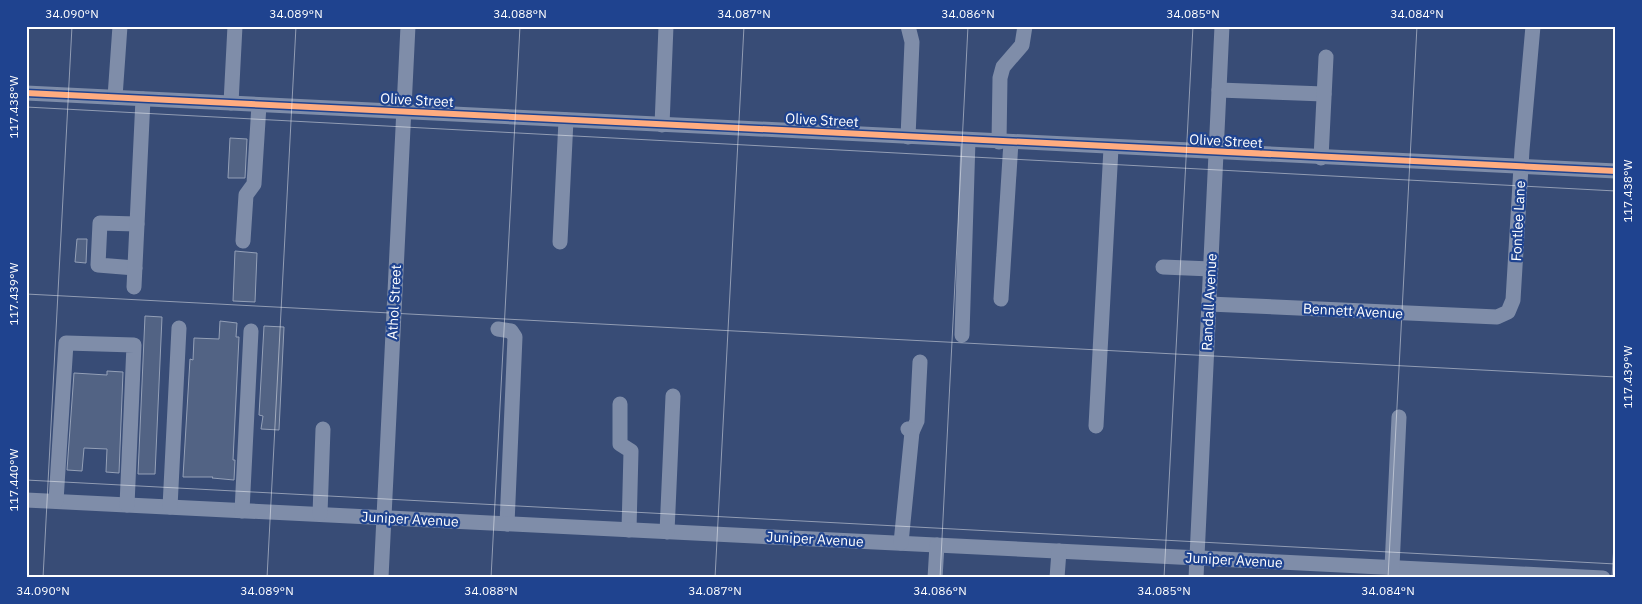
<svg xmlns="http://www.w3.org/2000/svg" width="1642" height="604" font-family="'IBM Plex Sans',sans-serif">
<style>
.building{fill:#526384;stroke:#94a0b7}
.lines{fill:none;stroke-linecap:round;stroke-linejoin:round}
.minor{stroke:#7f8da9;stroke-width:15}
.cycleway-casing{stroke:#1f438f;stroke-width:9}
.cycleway{stroke:#ffac80;stroke-width:6}
.ticks{fill:none;stroke:#fff;stroke-width:1;stroke-opacity:0.45}
.labels{text-anchor:middle;dominant-baseline:central;stroke-width:4.5;stroke-linejoin:round;paint-order:stroke}
.street-label{font-size:14px;fill:#fff;stroke:#1f438f}
.neatline{fill:none;stroke:#fff;stroke-width:2}
.ticks-label{font-size:12px;text-anchor:middle;fill:#fff}
</style>
<rect width="100%" height="100%" fill="#384c76"/>
<g class="building">
<path d="M 230,138 L 247,139 L 245,178 L 228,178 Z"/>
<path d="M 77,239 L 87,239 L 86,263 L 75,262 Z"/>
<path d="M 235,251 L 257,253 L 255,302 L 233,301 Z"/>
<path d="M 145,316 L 162,317 L 155,474 L 138,474 Z"/>
<path d="M 220,321 L 237,323 L 236,337 L 239,337 L 233,460 L 235,460 L 234,480 L 212,478 L 213,477 L 183,477 L 190,359 L 193,360 L 194,338 L 219,339 Z"/>
<path d="M 264,326 L 284,327 L 279,430 L 261,429 L 263,416 L 259,415 Z"/>
<path d="M 107,371 L 123,372 L 119,473 L 106,472 L 107,449 L 84,448 L 82,471 L 67,470 L 74,373 L 107,375 Z"/>
</g>
<g class="lines">
<g class="minor">
<path d="M 1219,90 L 1324,94"/>
<path d="M 26,93 L 1616,171"/>
<path d="M 115,97 L 120,26"/>
<path d="M 231,103 L 235,26"/>
<path d="M 662,125 L 666,26"/>
<path d="M 908,137 L 912,42 L 908,26"/>
<path d="M 999,142 L 1000,78 L 1003,67 L 1022,45 L 1025,26"/>
<path d="M 1321,158 L 1326,57"/>
<path d="M 243,241 L 246,195 L 254,184 L 259,105"/>
<path d="M 560,242 L 566,120"/>
<path d="M 1163,267 L 1211,269"/>
<path d="M 135,268 L 98,265 L 100,223 L 137,224"/>
<path d="M 134,287 L 143,99"/>
<path d="M 1001,299 L 1011,142"/>
<path d="M 1209,304 L 1497,317 L 1508,312 L 1513,300 L 1522,150 L 1533,26"/>
<path d="M 498,329 L 511,331 L 515,337 L 507,524"/>
<path d="M 962,335 L 968,140"/>
<path d="M 620,404 L 620,444 L 631,451 L 629,530"/>
<path d="M 1096,426 L 1111,148"/>
<path d="M 912,432 L 917,421 L 920,362"/>
<path d="M 26,500 L 1603,578"/>
<path d="M 56,501 L 66,343 L 134,345 L 127,505"/>
<path d="M 170,507 L 179,328"/>
<path d="M 242,511 L 251,331"/>
<path d="M 320,514 L 323,429"/>
<path d="M 667,532 L 673,396"/>
<path d="M 901,543 L 912,432 L 908,429"/>
<path d="M 1392,567 L 1399,417"/>
<path d="M 381,578 L 408,26"/>
<path d="M 935,578 L 937,545"/>
<path d="M 1057,578 L 1059,551"/>
<path d="M 1196,578 L 1222,26"/>
</g>
<defs>
<path id="cycleway" d="M 26,93 L 1616,171"/>
</defs>
<use href="#cycleway" class="cycleway-casing"/>
<use href="#cycleway" class="cycleway"/>
</g>
<path class="ticks" d="M 26,107 L 1616,191M 26,294 L 1616,377M 26,480 L 1616,564M 43,578 L 72,26M 267,578 L 296,26M 491,578 L 520,26M 715,578 L 744,26M 940,578 L 968,26M 1164,578 L 1193,26M 1388,578 L 1417,26M 1612,578 L 1616,511"/>
<g class="labels">
<g class="street-label">
<text transform="translate(417 100) rotate(3)">Olive Street</text>
<text transform="translate(822 120) rotate(3)">Olive Street</text>
<text transform="translate(1226 141) rotate(3)">Olive Street</text>
<text transform="translate(1518 221) rotate(-87)">Fontlee Lane</text>
<text transform="translate(394 302) rotate(-87)">Athol Street</text>
<text transform="translate(1209 302) rotate(-87)">Randall Avenue</text>
<text transform="translate(1353 311) rotate(3)">Bennett Avenue</text>
<text transform="translate(410 519) rotate(3)">Juniper Avenue</text>
<text transform="translate(815 539) rotate(3)">Juniper Avenue</text>
<text transform="translate(1234 560) rotate(3)">Juniper Avenue</text>
</g>
</g>
<rect width="1642" height="604" fill="none" stroke="#1f438f" stroke-width="55"/>
<rect x="28" y="28" width="1586" height="548" class="neatline"/>
<g class="ticks-label">
<text x="72" y="18">34.090°N</text>
<text x="296" y="18">34.089°N</text>
<text x="520" y="18">34.088°N</text>
<text x="744" y="18">34.087°N</text>
<text x="968" y="18">34.086°N</text>
<text x="1193" y="18">34.085°N</text>
<text x="1417" y="18">34.084°N</text>
<text transform="translate(14 107) rotate(-90)" y="4">117.438°W</text>
<text transform="translate(1628 191) rotate(-90)" y="4">117.438°W</text>
<text transform="translate(14 294) rotate(-90)" y="4">117.439°W</text>
<text transform="translate(1628 377) rotate(-90)" y="4">117.439°W</text>
<text transform="translate(14 480) rotate(-90)" y="4">117.440°W</text>
<text x="43" y="595">34.090°N</text>
<text x="267" y="595">34.089°N</text>
<text x="491" y="595">34.088°N</text>
<text x="715" y="595">34.087°N</text>
<text x="940" y="595">34.086°N</text>
<text x="1164" y="595">34.085°N</text>
<text x="1388" y="595">34.084°N</text>
</g>
</svg>
